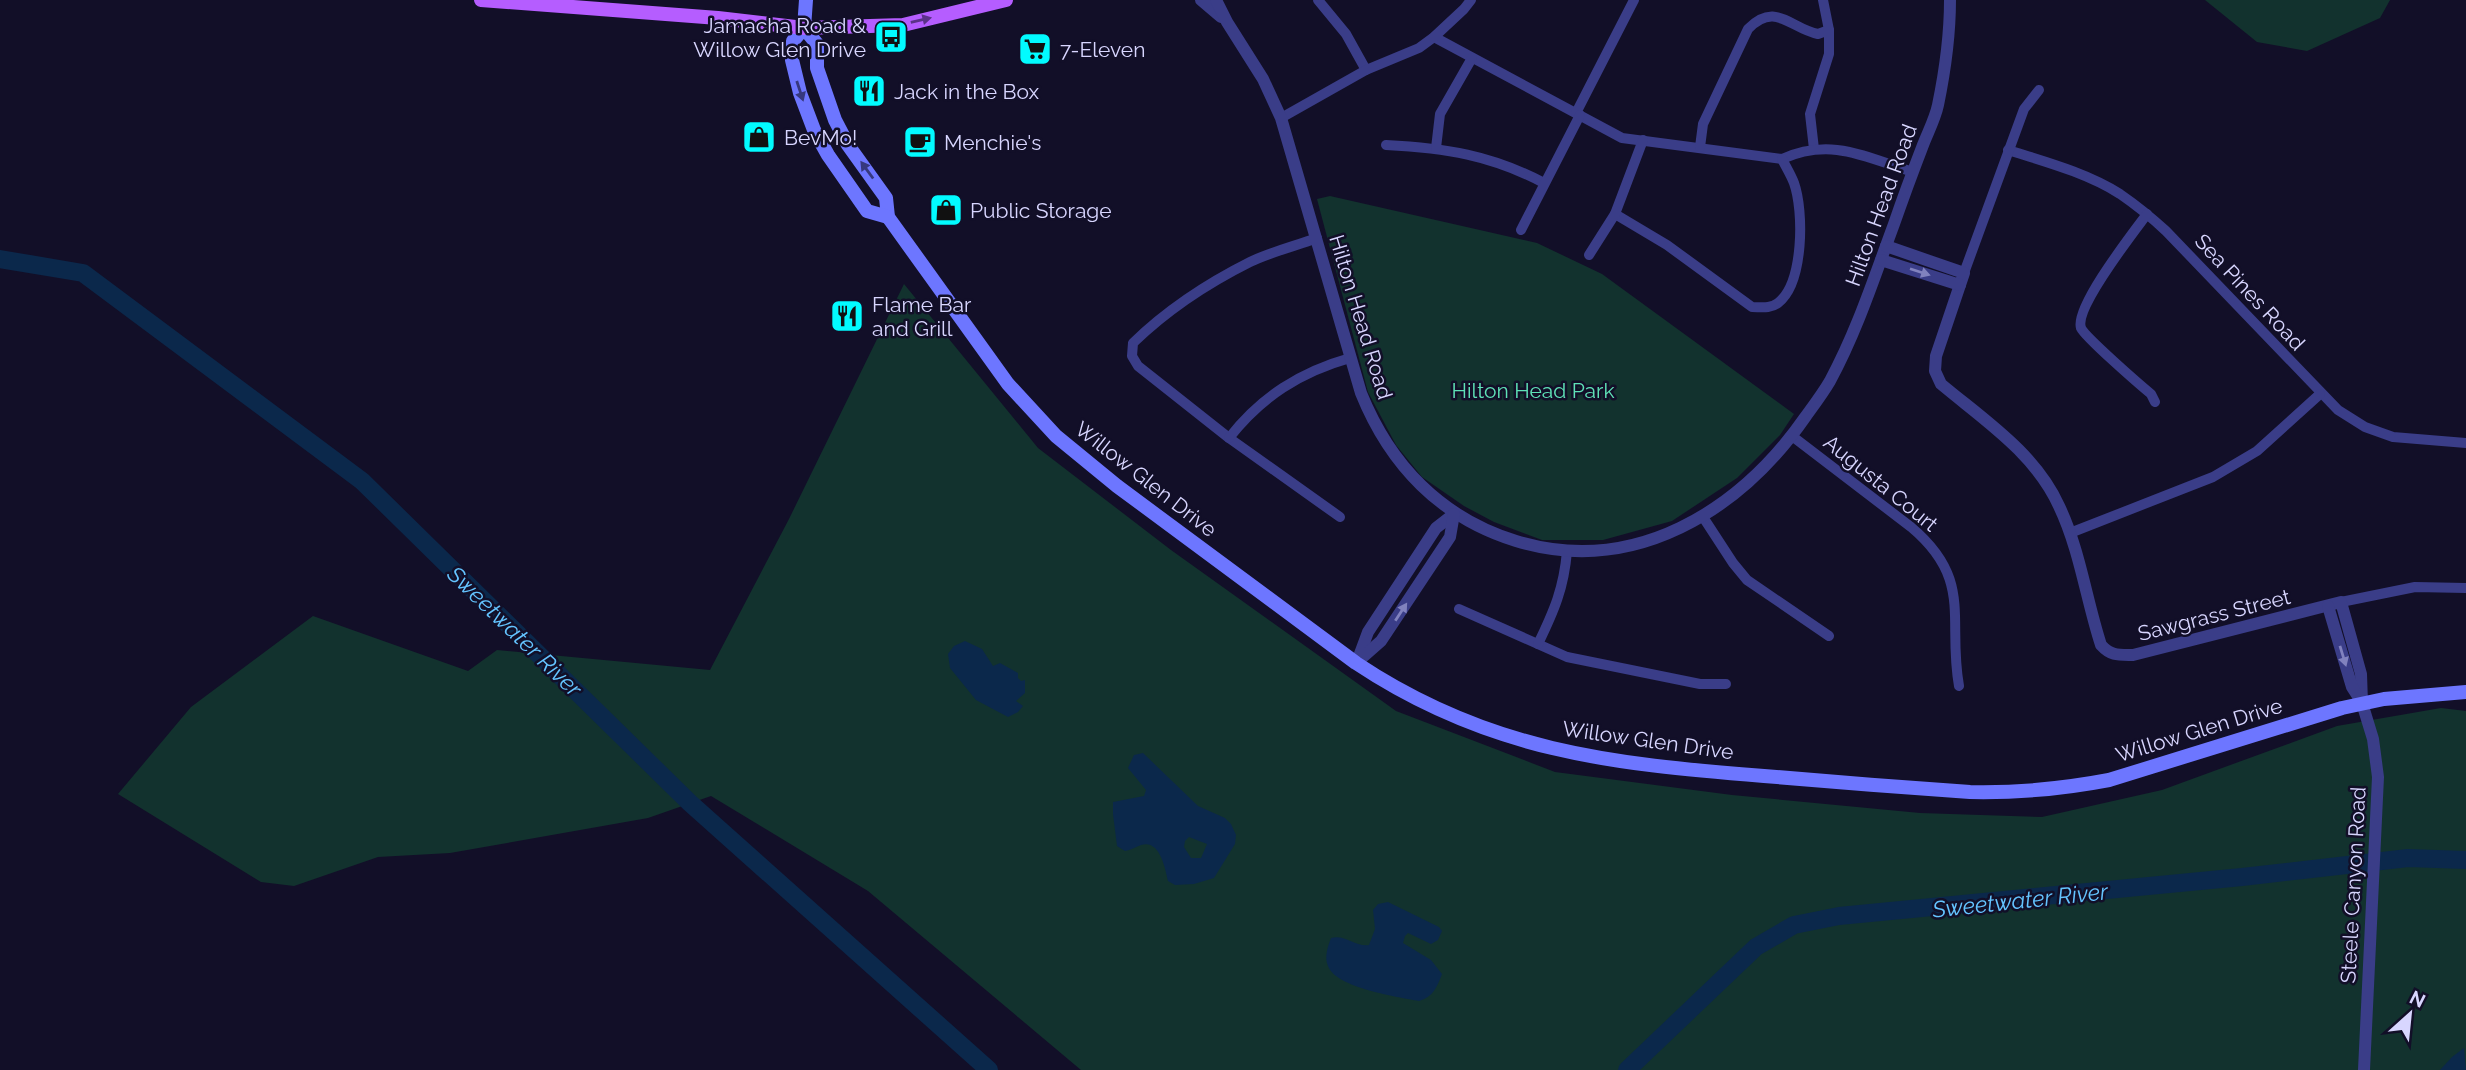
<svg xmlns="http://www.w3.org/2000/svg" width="2466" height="1070" font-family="Raleway,sans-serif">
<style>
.green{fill:#12322e}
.water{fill:#0b284b;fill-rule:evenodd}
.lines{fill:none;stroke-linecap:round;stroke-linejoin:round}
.river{stroke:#0b284b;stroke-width:18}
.minor{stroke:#3a3d88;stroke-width:10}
.tertiary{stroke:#3a3d88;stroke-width:12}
.secondary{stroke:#6d76ff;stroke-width:14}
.primary{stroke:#b55dff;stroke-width:14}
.oneway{fill:#5b3289}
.oneway2{fill:#36387e}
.oneway3{fill:#8182be}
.labels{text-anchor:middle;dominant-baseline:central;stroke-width:5;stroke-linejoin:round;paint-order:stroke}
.poi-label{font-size:21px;fill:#d8d6ff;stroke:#120f28;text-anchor:start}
.street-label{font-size:21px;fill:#d8d6ff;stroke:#120f28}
.park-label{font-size:21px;fill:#5fe2b7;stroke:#120f28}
.water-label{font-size:23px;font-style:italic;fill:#64c4ff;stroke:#120f28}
</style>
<rect width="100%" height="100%" fill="#120f28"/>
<g class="green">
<path d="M 2205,0 L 2390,0 L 2380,18 L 2307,51 L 2257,42 Z"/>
<path d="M 1330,196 L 1537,243 L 1602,274 L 1794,414 L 1780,435 L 1737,478 L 1672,521 L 1603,540 L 1542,540 L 1494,522 L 1464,506 L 1422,477 L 1396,445 L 1368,392 L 1317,199 Z"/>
<path d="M 904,284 L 1038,448 L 1171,550 L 1396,711 L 1555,772 L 1732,795 L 1920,813 L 2042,817 L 2162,790 L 2337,726 L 2441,708 L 2466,711 L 2466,1070 L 1081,1070 L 868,891 L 711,796 L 648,818 L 450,853 L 378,857 L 294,886 L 261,882 L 118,794 L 191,707 L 313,616 L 468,671 L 497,650 L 710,670 L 789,519 Z"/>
</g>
<g class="water">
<path d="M 965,641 L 982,649 L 993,666 L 1000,663 L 1018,673 L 1018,678 L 1021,681 L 1025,680 L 1025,693 L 1016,701 L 1023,706 L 1018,712 L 1008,717 L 976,700 L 950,668 L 948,654 L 954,646 Z"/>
<path d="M 1143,753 L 1198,806 L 1225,818 L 1231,824 L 1236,835 L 1235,844 L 1214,878 L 1194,884 L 1175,885 L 1168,881 C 1165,868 1160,839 1141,845 C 1135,847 1131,850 1125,851 L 1117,846 L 1113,814 L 1113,802 L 1144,796 L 1146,790 L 1128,768 L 1134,755 ZM 1189,837 L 1207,844 L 1201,858 L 1191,858 L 1184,847 L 1185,841 Z"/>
<path d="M 1388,902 L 1439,927 L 1442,931 L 1438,940 L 1431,944 L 1408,933 L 1405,936 L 1403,943 L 1431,960 L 1442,974 C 1437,987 1433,997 1419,1001 C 1398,997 1336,988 1328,966 C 1324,957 1328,946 1331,938 C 1345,934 1355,947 1369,945 L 1375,929 L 1373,910 L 1378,904 Z"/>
<path d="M 2464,1048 L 2466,1070 L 2440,1070 L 2452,1057 Z"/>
</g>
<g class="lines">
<g class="river">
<path d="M 0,259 L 83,273 L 362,481 L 690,803 L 989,1070"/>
<path d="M 1627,1070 L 1756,947 L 1794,925 L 1839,916 L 2242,877 L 2408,858 L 2466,860"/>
</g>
<g class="minor">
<path d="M 1318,0 L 1346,34 L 1366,70"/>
<path d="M 1434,37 L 1622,138 L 1782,159"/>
<path d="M 1576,113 L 1634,0"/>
<path d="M 1281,118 L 1366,70 L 1419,48 L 1434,37 L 1464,9 L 1471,0"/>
<path d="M 1386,145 C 1445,148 1491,155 1544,183"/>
<path d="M 1700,147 L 1703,124 L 1748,29 C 1775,1 1790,28 1818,34 L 1829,30"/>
<path d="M 1436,148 L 1440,114 L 1472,58"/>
<path d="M 1814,149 L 1810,114 L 1829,54 L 1829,30 L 1823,0"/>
<path d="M 2008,150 C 2046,162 2087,173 2120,194 C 2136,205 2152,218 2166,231 L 2338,410 L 2365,427 L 2393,437 L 2466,443"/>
<path d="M 1782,159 C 1831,137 1865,157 1913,172"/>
<path d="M 1615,214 L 1667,245 L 1752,307 C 1761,307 1770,309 1778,303 C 1804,283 1804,211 1794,183 C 1791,175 1786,167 1782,159"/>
<path d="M 2147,214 C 2133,233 2074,308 2081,328 C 2085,337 2139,384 2151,394 L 2155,402"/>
<path d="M 1521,230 L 1580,115"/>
<path d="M 1317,238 C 1295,246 1271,252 1250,262 C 1208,283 1167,310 1133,343 L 1132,356 L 1138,366 L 1229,438 L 1340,517"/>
<path d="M 1589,255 L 1615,214 L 1643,140"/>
<path d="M 1964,273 L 2024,109 L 2039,90"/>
<path d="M 1792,436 L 1911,527 C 1974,580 1947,619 1959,686"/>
<path d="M 1229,438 C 1261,397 1300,372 1350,358"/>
<path d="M 1703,517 L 1733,563 L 1747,580 L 1829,636"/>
<path d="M 2070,533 L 2213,477 L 2257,451 L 2320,394"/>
<path d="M 2341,602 L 2415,587 L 2466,588"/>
<path d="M 1459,609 L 1567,657 L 1700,684 L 1726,684"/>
<path d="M 1538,644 C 1554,611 1564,588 1567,551"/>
</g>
<g class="tertiary">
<path d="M 1201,0 L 1221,17"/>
<path d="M 1216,0 L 1227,22 L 1263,79 L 1281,118 L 1361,393 C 1390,465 1441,518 1516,541 C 1634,577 1740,511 1806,416 C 1814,405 1823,393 1830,381 C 1857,331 1874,278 1894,224 C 1903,198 1913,171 1923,145 C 1928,132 1935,119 1938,105 C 1945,71 1950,35 1950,0"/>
<path d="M 1886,246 L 1964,273 L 1936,356 L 1935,371 L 1941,384 C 1984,420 2035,453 2059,506 C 2080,550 2086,599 2101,645 C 2111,656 2118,655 2133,655 L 2341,602 L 2361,674 L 2362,703 L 2373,739 L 2378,777 L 2364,1070"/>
<path d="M 1881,260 L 1960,285"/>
<path d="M 2328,606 L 2352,687 L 2361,701"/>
<path d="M 1358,659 L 1368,632 L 1436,528 L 1454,514"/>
<path d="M 1356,663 L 1381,641 L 1450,537 L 1454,514"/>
</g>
<g class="secondary">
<path d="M 806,0 L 804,28 L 817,44 L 817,68 L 835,120 L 848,145 L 886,198 L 888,217 L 1008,384 L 1056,436 L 1117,486 L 1356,663 C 1488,751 1611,764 1764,776 C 1833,782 1901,787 1970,792 C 2017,793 2062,789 2109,780 L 2342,708 L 2384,699 L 2466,692"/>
<path d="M 804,28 L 793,41 L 792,60 L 800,93 L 814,130 L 828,155 L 867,211 L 888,217"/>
</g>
<path class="primary" d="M 481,0 L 718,18 L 804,28 L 903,25 L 1006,0"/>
</g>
<defs><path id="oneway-solid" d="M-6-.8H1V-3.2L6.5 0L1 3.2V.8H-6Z" transform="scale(1.75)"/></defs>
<use class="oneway" href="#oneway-solid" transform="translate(921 20) rotate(-13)"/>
<g class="oneway2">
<use href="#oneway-solid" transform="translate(800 91) rotate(72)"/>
<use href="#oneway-solid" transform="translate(867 170) rotate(-126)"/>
</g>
<g class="oneway3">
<use href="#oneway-solid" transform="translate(1920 272) rotate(18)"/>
<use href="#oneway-solid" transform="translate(1401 612) rotate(-57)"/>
<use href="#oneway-solid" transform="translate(2343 656) rotate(73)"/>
</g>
<defs>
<symbol id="bus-square" viewBox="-11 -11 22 22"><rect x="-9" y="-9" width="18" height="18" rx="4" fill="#02fbff" stroke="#120f28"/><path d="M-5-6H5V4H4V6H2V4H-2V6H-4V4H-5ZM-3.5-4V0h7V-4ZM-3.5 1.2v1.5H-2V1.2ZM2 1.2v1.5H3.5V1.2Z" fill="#111"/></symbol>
<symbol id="supermarket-square" viewBox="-11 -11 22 22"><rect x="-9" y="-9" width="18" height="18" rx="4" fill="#02fbff" stroke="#120f28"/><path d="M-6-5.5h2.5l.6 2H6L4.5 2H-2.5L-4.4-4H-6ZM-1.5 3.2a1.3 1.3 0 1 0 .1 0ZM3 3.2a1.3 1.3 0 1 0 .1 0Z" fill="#111"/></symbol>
<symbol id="restaurant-square" viewBox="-11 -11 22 22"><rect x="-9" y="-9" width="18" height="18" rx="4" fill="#02fbff" stroke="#120f28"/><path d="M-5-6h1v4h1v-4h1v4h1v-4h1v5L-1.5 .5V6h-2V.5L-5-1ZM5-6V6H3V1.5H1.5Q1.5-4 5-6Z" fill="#111"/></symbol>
<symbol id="shop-square" viewBox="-11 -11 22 22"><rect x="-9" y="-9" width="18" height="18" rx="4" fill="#02fbff" stroke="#120f28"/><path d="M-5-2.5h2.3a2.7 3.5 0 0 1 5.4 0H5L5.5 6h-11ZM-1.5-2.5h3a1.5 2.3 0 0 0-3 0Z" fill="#111"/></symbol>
<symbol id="cafe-square" viewBox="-11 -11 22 22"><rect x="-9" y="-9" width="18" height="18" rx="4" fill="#02fbff" stroke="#120f28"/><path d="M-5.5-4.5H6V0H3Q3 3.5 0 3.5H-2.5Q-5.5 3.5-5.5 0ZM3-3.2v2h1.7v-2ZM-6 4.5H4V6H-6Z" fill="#111"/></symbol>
</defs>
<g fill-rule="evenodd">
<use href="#bus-square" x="872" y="18" width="38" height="38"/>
<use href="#supermarket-square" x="1016" y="30" width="38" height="38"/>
<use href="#restaurant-square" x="850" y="72" width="38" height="38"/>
<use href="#shop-square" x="740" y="118" width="38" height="38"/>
<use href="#cafe-square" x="901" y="123" width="38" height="38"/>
<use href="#shop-square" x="927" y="191" width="38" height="38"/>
<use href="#restaurant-square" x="828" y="297" width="38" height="38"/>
</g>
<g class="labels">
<g class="poi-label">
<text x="866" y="25" text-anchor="end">Jamacha Road &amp;<tspan x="866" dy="24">Willow Glen Drive</tspan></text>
<text x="1060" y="49">7-Eleven</text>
<text x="894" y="91">Jack in the Box</text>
<text x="784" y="137">BevMo!</text>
<text x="944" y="142">Menchie's</text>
<text x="970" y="210">Public Storage</text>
<text x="872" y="304">Flame Bar<tspan x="872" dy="24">and Grill</tspan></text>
</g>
<g class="street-label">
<text transform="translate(1881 205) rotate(-70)">Hilton Head Road</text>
<text transform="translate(2250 292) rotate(47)">Sea Pines Road</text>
<text transform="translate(1361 317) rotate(73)">Hilton Head Road</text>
<text transform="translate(1146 479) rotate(38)">Willow Glen Drive</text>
<text transform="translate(1881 483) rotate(39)">Augusta Court</text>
<text transform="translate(2214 615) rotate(-14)">Sawgrass Street</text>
<text transform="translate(2199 730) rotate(-17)">Willow Glen Drive</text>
<text transform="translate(1648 740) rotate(8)">Willow Glen Drive</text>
<text transform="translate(2353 885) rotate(-87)">Steele Canyon Road</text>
</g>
<g class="park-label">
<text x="1533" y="390">Hilton Head Park</text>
</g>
<g class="water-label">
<text transform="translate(515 631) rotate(44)">Sweetwater River</text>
<text transform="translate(2020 900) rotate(-6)">Sweetwater River</text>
</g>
</g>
<g transform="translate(2410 1014) rotate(27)" stroke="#120f28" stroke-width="5" paint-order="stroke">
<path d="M0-5L12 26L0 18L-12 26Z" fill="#d8d6ff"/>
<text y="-10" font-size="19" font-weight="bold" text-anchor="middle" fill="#d8d6ff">N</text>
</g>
</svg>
